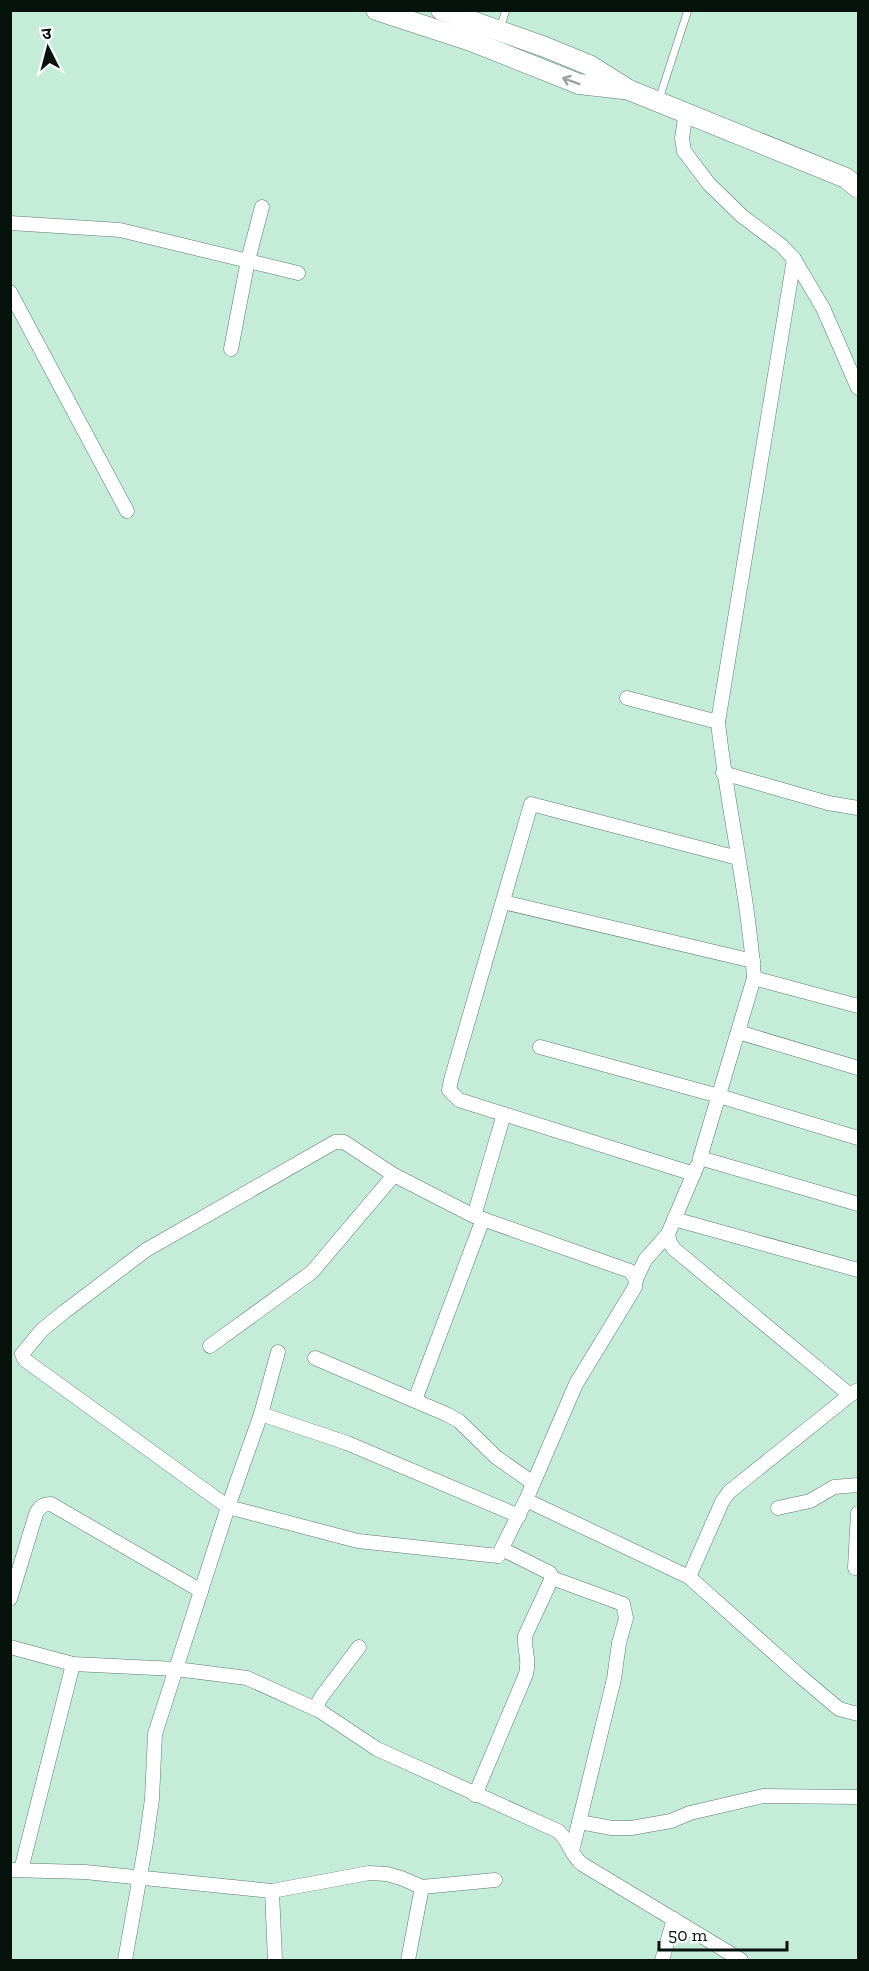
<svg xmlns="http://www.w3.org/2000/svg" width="869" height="1971" font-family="'Zilla Slab','Noto Sans Devanagari',serif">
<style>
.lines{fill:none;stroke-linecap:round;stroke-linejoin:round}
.lane-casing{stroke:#587c6c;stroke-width:8}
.street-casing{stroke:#587c6c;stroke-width:15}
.secondary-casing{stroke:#587c6c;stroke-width:21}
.lane{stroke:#fff;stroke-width:7}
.street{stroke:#fff;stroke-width:14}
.secondary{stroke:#fff;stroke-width:20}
.oneway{stroke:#9ba19e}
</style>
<rect width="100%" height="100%" fill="#c5ecd9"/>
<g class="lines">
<defs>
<g id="lane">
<path d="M 500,28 L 506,10"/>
<path d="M 659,99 L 688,10"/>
</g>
<g id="street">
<path d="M 686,112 L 682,138 L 684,151 L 709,184 L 742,216 L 782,246 L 794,259 L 823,308 L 858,388"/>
<path d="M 10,223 L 120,230 L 298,273"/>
<path d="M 10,292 L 127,511"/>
<path d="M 231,349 L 248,260 L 262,207"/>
<path d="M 627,698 L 718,722 C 727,807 748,892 754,978"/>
<path d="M 718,722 L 794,259"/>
<path d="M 723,773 L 828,803 L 858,808"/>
<path d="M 503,902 L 753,961"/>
<path d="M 858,1006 L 754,978 L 700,1158 L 858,1204"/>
<path d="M 738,1032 L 858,1068"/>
<path d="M 540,1047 L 719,1096 L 858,1138"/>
<path d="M 335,1142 L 344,1142 L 394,1175 L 474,1216 L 630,1271 L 636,1279 L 635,1287 L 576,1384 L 526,1500 L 498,1556 L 358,1541 L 228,1507 L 25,1360 L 22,1354 L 42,1330 L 64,1312 L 146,1250 Z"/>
<path d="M 697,1166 L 668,1234 L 670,1243 L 674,1249 L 850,1395 L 858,1390"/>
<path d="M 694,1174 L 459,1100 L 449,1090 L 451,1080 L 531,804 L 738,858"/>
<path d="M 474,1216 L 504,1114"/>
<path d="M 674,1219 L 858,1270"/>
<path d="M 636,1279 L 645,1260 L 668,1234"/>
<path d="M 210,1346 L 312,1272 L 394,1175"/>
<path d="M 315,1358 L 446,1414 L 459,1421 L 496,1457 L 533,1483"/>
<path d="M 850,1395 L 729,1492 L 722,1502 L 689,1577 L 800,1676 L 839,1709 L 858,1714"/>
<path d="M 415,1400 L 483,1219"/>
<path d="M 261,1414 L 347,1443 L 519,1516"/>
<path d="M 526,1500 L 689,1577"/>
<path d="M 778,1508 L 810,1501 L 834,1487 L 858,1485"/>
<path d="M 855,1568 L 858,1513"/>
<path d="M 552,1578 L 623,1604 L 626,1618 L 619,1643 L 614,1679 L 572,1851"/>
<path d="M 10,1599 L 36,1514 C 39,1507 43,1504 51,1504 L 201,1591"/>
<path d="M 10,1647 L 73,1664 L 176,1669 L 247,1678 L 320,1711 L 377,1749 L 558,1831 C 569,1840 571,1856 582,1864 L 741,1960"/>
<path d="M 315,1708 L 322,1696 L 359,1647"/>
<path d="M 475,1795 L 526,1674 C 530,1657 524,1652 525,1636 L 552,1578 L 550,1573 L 502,1549"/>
<path d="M 579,1822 L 612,1828 L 631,1828 L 671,1821 L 690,1813 L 763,1796 L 858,1797"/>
<path d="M 10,1870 L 85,1872 L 272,1891 L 369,1873 L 387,1874 L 401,1878 L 422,1887 L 495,1880"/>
<path d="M 21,1870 L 73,1664"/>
<path d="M 272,1891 L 275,1960"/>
<path d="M 125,1960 L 146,1842 L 152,1799 L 155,1734 L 228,1507 L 261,1414 L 278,1352"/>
<path d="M 408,1960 L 422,1887"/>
<path d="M 662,1960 L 674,1919"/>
</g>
<g id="secondary">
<path d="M 376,10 L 471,41 L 579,84 L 623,89"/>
<path d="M 441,10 L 545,47 L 589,65 L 629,90 L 846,178 L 858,188"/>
</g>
</defs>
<use href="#lane" class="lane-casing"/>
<use href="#street" class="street-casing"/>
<use href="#secondary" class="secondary-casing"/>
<use href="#lane" class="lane"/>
<use href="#street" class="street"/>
<use href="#secondary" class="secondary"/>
</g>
<defs><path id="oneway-shaft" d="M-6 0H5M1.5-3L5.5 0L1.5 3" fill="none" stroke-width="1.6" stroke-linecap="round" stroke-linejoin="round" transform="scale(1.5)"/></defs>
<use class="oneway" href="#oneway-shaft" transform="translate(571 81) rotate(-159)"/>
<rect width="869" height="1971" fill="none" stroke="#06130d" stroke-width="24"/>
<g transform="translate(48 48) rotate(354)" stroke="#ffffff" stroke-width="4.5" paint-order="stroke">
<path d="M0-4.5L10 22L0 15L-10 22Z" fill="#06130d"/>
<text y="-9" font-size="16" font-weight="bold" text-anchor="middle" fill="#06130d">उ</text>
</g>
<path d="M659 1941v9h128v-9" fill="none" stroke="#06130d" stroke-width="3"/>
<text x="668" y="1941" font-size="18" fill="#06130d" stroke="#ffffff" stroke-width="4.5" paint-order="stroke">50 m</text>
</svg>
